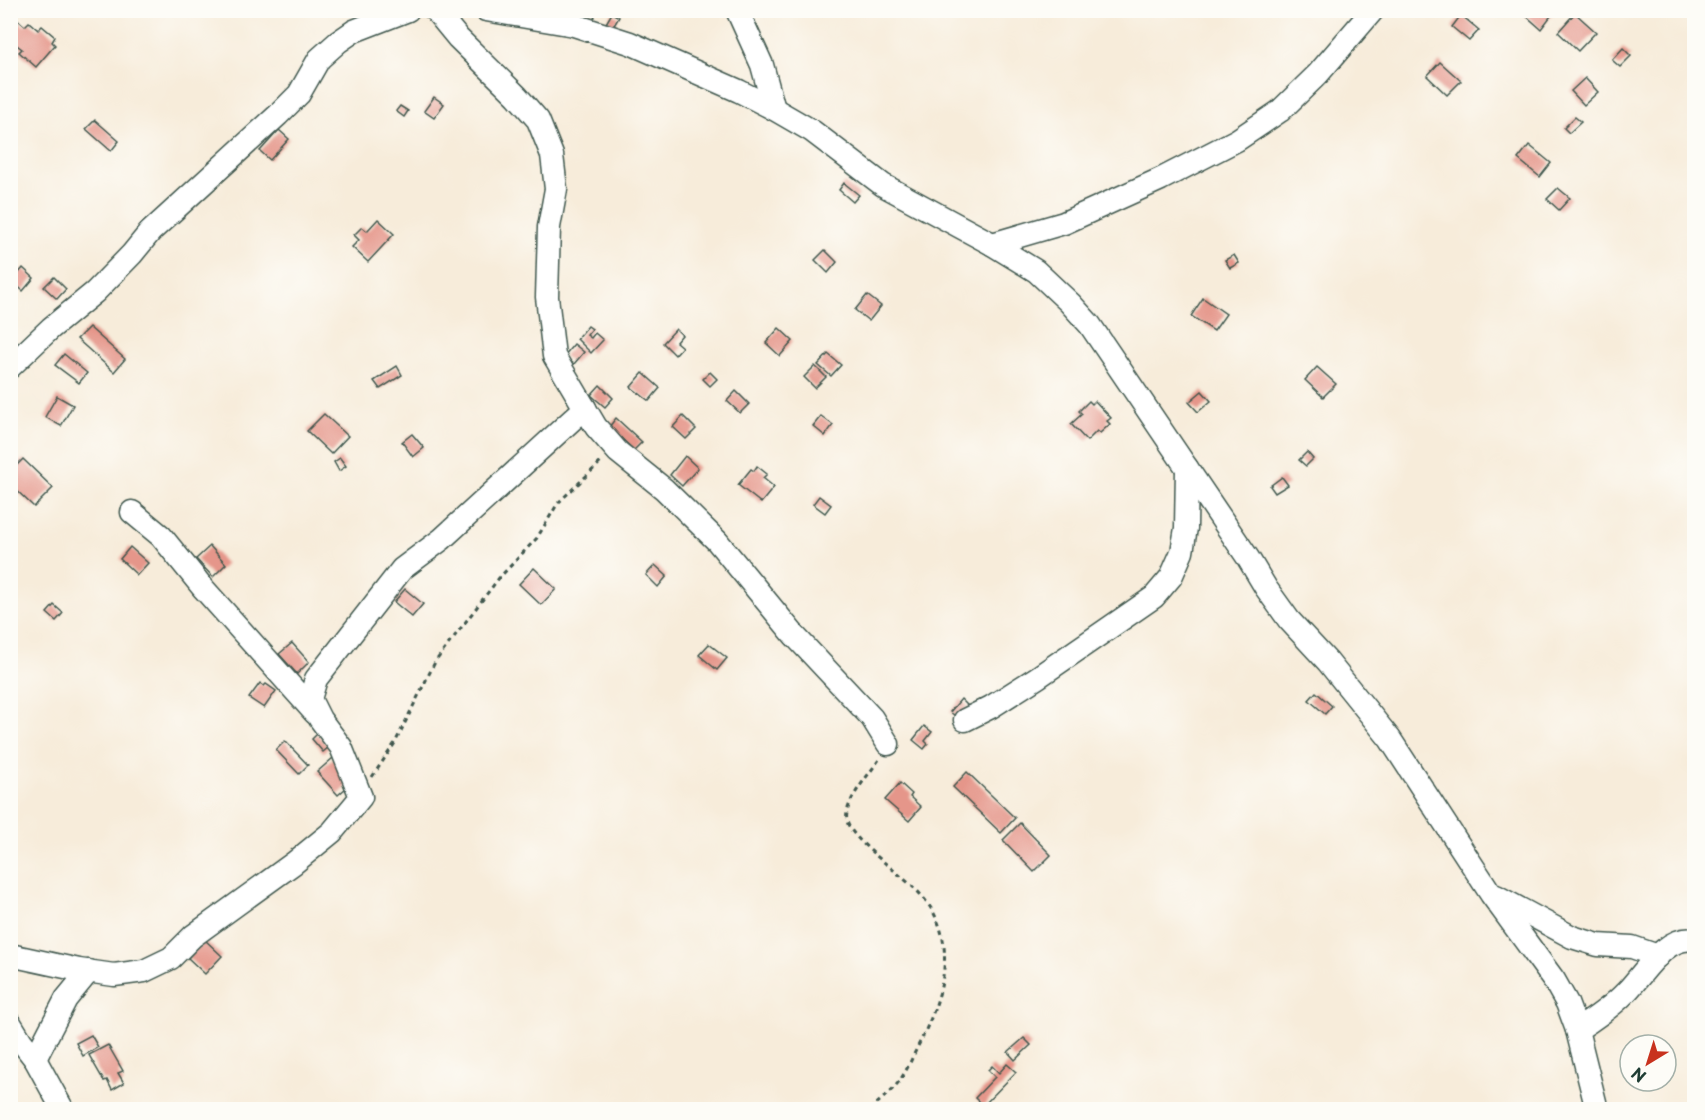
<svg xmlns="http://www.w3.org/2000/svg" width="1705" height="1120" font-family="'Playpen Sans',sans-serif">
<style>
.building{fill:#e5968a}
.lines{fill:none;stroke-linecap:round;stroke-linejoin:round}
.minor-casing{stroke:#3f574d;stroke-width:25}
.path{stroke:#3f574d;stroke-width:3;stroke-dasharray:4.5 4.5;stroke-linecap:butt}
.minor{stroke:#fff;stroke-width:22}
</style>
<rect width="100%" height="100%" fill="#fdfcf7"/>
<filter id="ink" filterUnits="userSpaceOnUse"><feTurbulence type="fractalNoise" baseFrequency=".0167" numOctaves="2"/><feDisplacementMap in="SourceGraphic" scale="12" xChannelSelector="R" yChannelSelector="G"/><feConvolveMatrix kernelMatrix="1 2 1 2 8 2 1 2 1" color-interpolation-filters="sRGB"/></filter>
<filter id="wash" filterUnits="userSpaceOnUse"><feTurbulence type="fractalNoise" baseFrequency=".008" numOctaves="4" result="noise"/><feDisplacementMap in="SourceGraphic" scale="24" xChannelSelector="R" yChannelSelector="G"/><feGaussianBlur stdDeviation="1.35" result="paint"/><feColorMatrix in="noise" values="0 0 0 0 0 0 0 0 0 0 0 0 0 0 0 0 0 1.4 0 .05"/><feComposite in="paint" operator="in"/></filter>
<g filter="url(#wash)">
<rect width="100%" height="100%" fill="#f7ecda"/>
<g id="blocks">
<g class="building">
<path d="M 581,10 L 585,10 L 595,17 L 589,25 L 577,16 Z"/>
<path d="M 1525,10 L 1553,10 L 1554,12 L 1541,29 L 1523,13 Z"/>
<path d="M 10,13 L 25,26 L 29,22 L 38,30 L 42,26 L 55,37 L 52,42 L 55,45 L 36,67 L 19,52 L 22,49 L 14,43 L 10,45 Z"/>
<path d="M 612,13 L 619,17 L 612,29 L 605,25 Z"/>
<path d="M 1575,13 L 1596,32 L 1578,51 L 1558,32 Z"/>
<path d="M 1461,15 L 1479,30 L 1469,41 L 1452,27 Z"/>
<path d="M 1623,48 L 1631,56 L 1620,67 L 1612,60 Z"/>
<path d="M 1440,62 L 1461,81 L 1447,95 L 1427,76 Z"/>
<path d="M 1585,78 L 1598,92 L 1584,105 L 1571,91 Z"/>
<path d="M 434,97 L 444,104 L 434,118 L 424,111 Z"/>
<path d="M 400,106 L 408,111 L 404,117 L 396,111 Z"/>
<path d="M 1575,117 L 1581,122 L 1569,133 L 1564,128 Z"/>
<path d="M 95,120 L 119,141 L 111,151 L 86,129 Z"/>
<path d="M 279,130 L 289,139 L 270,160 L 260,151 Z"/>
<path d="M 1529,145 L 1551,163 L 1540,177 L 1518,159 Z"/>
<path d="M 844,183 L 859,195 L 853,202 L 839,190 Z"/>
<path d="M 1558,188 L 1570,198 L 1559,210 L 1547,199 Z"/>
<path d="M 378,219 L 394,234 L 368,262 L 352,247 L 359,240 L 354,235 L 362,227 L 367,231 Z"/>
<path d="M 825,250 L 837,262 L 828,273 L 815,260 Z"/>
<path d="M 1234,255 L 1239,263 L 1230,268 L 1225,260 Z"/>
<path d="M 23,268 L 34,278 L 23,291 L 12,281 Z"/>
<path d="M 54,277 L 66,289 L 57,299 L 44,287 Z"/>
<path d="M 867,295 L 881,306 L 869,321 L 855,310 Z"/>
<path d="M 1203,298 L 1226,314 L 1214,331 L 1191,316 Z"/>
<path d="M 588,326 L 592,329 L 587,335 L 591,338 L 595,333 L 603,340 L 591,353 L 577,339 Z"/>
<path d="M 89,327 L 125,359 L 114,372 L 77,339 Z"/>
<path d="M 779,328 L 793,341 L 780,356 L 766,343 Z"/>
<path d="M 676,329 L 682,335 L 676,342 L 682,347 L 675,355 L 663,343 Z"/>
<path d="M 574,344 L 584,352 L 574,364 L 564,356 Z"/>
<path d="M 64,354 L 87,373 L 79,383 L 55,365 Z"/>
<path d="M 828,354 L 841,365 L 831,376 L 818,365 Z"/>
<path d="M 397,366 L 402,375 L 380,389 L 374,381 Z"/>
<path d="M 815,366 L 826,377 L 815,388 L 804,377 Z"/>
<path d="M 1317,367 L 1336,384 L 1323,397 L 1305,380 Z"/>
<path d="M 710,372 L 717,379 L 710,386 L 703,379 Z"/>
<path d="M 643,373 L 660,388 L 649,401 L 631,387 Z"/>
<path d="M 600,385 L 613,398 L 605,407 L 591,395 Z"/>
<path d="M 736,391 L 749,404 L 740,413 L 727,401 Z"/>
<path d="M 1202,391 L 1211,401 L 1198,412 L 1189,402 Z"/>
<path d="M 57,396 L 73,405 L 61,426 L 45,417 Z"/>
<path d="M 1089,401 L 1092,404 L 1095,401 L 1111,418 L 1107,421 L 1110,424 L 1100,433 L 1097,431 L 1087,441 L 1071,424 L 1082,414 L 1079,411 Z"/>
<path d="M 324,414 L 348,436 L 331,454 L 307,431 Z"/>
<path d="M 683,416 L 696,429 L 686,439 L 673,427 Z"/>
<path d="M 821,416 L 833,425 L 825,436 L 813,426 Z"/>
<path d="M 616,418 L 642,442 L 634,450 L 609,427 Z"/>
<path d="M 412,434 L 424,448 L 413,457 L 402,442 Z"/>
<path d="M 1307,452 L 1313,459 L 1306,466 L 1299,460 Z"/>
<path d="M 685,456 L 698,468 L 682,486 L 670,475 Z"/>
<path d="M 340,458 L 346,466 L 339,471 L 334,462 Z"/>
<path d="M 23,459 L 53,488 L 34,507 L 10,484 L 10,472 Z"/>
<path d="M 757,466 L 767,474 L 763,478 L 774,487 L 761,503 L 738,485 L 751,469 L 754,471 Z"/>
<path d="M 1282,477 L 1288,485 L 1275,493 L 1270,486 Z"/>
<path d="M 819,496 L 831,505 L 825,513 L 813,504 Z"/>
<path d="M 210,546 L 226,564 L 213,577 L 196,559 Z"/>
<path d="M 130,547 L 148,563 L 137,575 L 120,559 Z"/>
<path d="M 655,565 L 667,576 L 658,587 L 646,575 Z"/>
<path d="M 534,568 L 556,589 L 541,605 L 519,584 Z"/>
<path d="M 405,589 L 423,604 L 412,617 L 394,602 Z"/>
<path d="M 54,605 L 63,613 L 56,621 L 47,613 Z"/>
<path d="M 292,643 L 309,662 L 297,674 L 279,654 Z"/>
<path d="M 709,644 L 727,658 L 717,670 L 699,655 Z"/>
<path d="M 260,683 L 264,686 L 266,684 L 276,691 L 264,708 L 249,698 Z"/>
<path d="M 1316,692 L 1332,706 L 1325,714 L 1309,700 Z"/>
<path d="M 961,699 L 968,706 L 958,718 L 950,712 Z"/>
<path d="M 924,726 L 932,732 L 925,741 L 928,744 L 924,749 L 913,740 Z"/>
<path d="M 317,734 L 329,747 L 323,752 L 312,739 Z"/>
<path d="M 285,741 L 308,765 L 299,774 L 276,750 Z"/>
<path d="M 333,758 L 354,781 L 338,795 L 317,772 Z"/>
<path d="M 967,772 L 1015,818 L 1001,833 L 953,787 Z"/>
<path d="M 900,783 L 912,794 L 910,797 L 921,807 L 909,821 L 885,800 Z"/>
<path d="M 1020,823 L 1051,855 L 1034,872 L 1003,840 Z"/>
<path d="M 205,940 L 222,956 L 205,974 L 188,958 Z"/>
<path d="M 91,1035 L 98,1047 L 83,1056 L 76,1043 Z"/>
<path d="M 1024,1038 L 1031,1045 L 1015,1060 L 1008,1052 Z"/>
<path d="M 108,1045 L 123,1071 L 118,1073 L 124,1083 L 112,1090 L 107,1080 L 104,1081 L 89,1055 Z"/>
<path d="M 1007,1064 L 1016,1072 L 983,1106 L 975,1098 L 995,1077 L 988,1070 L 992,1066 L 999,1073 Z"/>
</g>
</g>
</g>
<g filter="url(#ink)">
<use href="#blocks" fill-opacity="0" stroke="#3f574d" stroke-width="1.5"/>
<g class="lines">
<defs>
<g id="minor">
<path d="M 435,10 L 458,38 L 517,96 L 538,120 L 552,155 L 556,189 L 549,227 L 547,297 L 554,356 L 596,427 L 618,452 L 664,489 L 717,541 L 795,636 L 872,718 L 888,744"/>
<path d="M 486,10 L 574,25 L 630,43 L 739,91 L 774,109 L 812,131 L 883,185 L 992,244 L 1036,271 L 1070,303 L 1090,325 L 1248,558 L 1266,588 L 1289,620 L 1328,662 L 1390,739 L 1491,894 L 1554,980 L 1567,1003 L 1577,1030 L 1597,1110"/>
<path d="M 737,10 L 762,65 L 774,109"/>
<path d="M 992,244 L 1064,223 L 1161,179 L 1237,140 L 1280,111 L 1318,74 L 1373,10"/>
<path d="M 10,367 L 51,328 L 95,292 L 132,254 L 150,232 L 278,115 L 299,94 L 319,59 L 338,42 L 354,31 L 408,10"/>
<path d="M 132,512 L 161,536 L 204,589 L 315,713"/>
<path d="M 965,720 L 991,707 L 1038,677 L 1154,597 L 1171,577 L 1182,552 L 1186,528 L 1187,468"/>
<path d="M 1496,896 L 1572,937 L 1598,945 L 1632,947 L 1658,956"/>
<path d="M 10,955 L 79,970 L 114,975 L 144,971 L 171,958 L 193,936 L 294,863 L 332,832 L 361,797 L 341,747 L 320,719 L 310,699 L 316,679 L 402,569 L 442,539 L 585,408"/>
<path d="M 10,1023 L 21,1041 L 35,1059 L 63,1110"/>
<path d="M 1577,1030 C 1594,1019 1612,1007 1626,992 C 1644,974 1665,935 1694,940"/>
<path d="M 35,1059 L 66,999 L 89,971"/>
</g>
</defs>
<use href="#minor" class="minor-casing"/>
<g class="path">
<path d="M 372,777 L 395,743 L 435,662 L 499,578 L 537,538 L 558,503 L 603,460"/>
<path d="M 870,1110 C 881,1099 895,1089 902,1077 C 908,1068 912,1058 917,1048 C 942,1000 962,941 921,895 C 905,876 852,842 847,821 C 843,802 870,774 880,758"/>
</g>
<use href="#minor" class="minor"/>
</g>
</g>
<rect width="1705" height="1120" fill="none" stroke="#fdfcf7" stroke-width="36"/>
<g transform="translate(1648 1063) rotate(218)"><circle r="28" fill="#fdfcf7" stroke="#a4b0a9" stroke-width="1.5"/>
<path d="M0-4.5L10 22L0 15L-10 22Z" fill="#c8321e"/>
<text y="-9" font-size="16" font-weight="bold" text-anchor="middle" fill="#1f3d34">N</text>
</g>
</svg>
